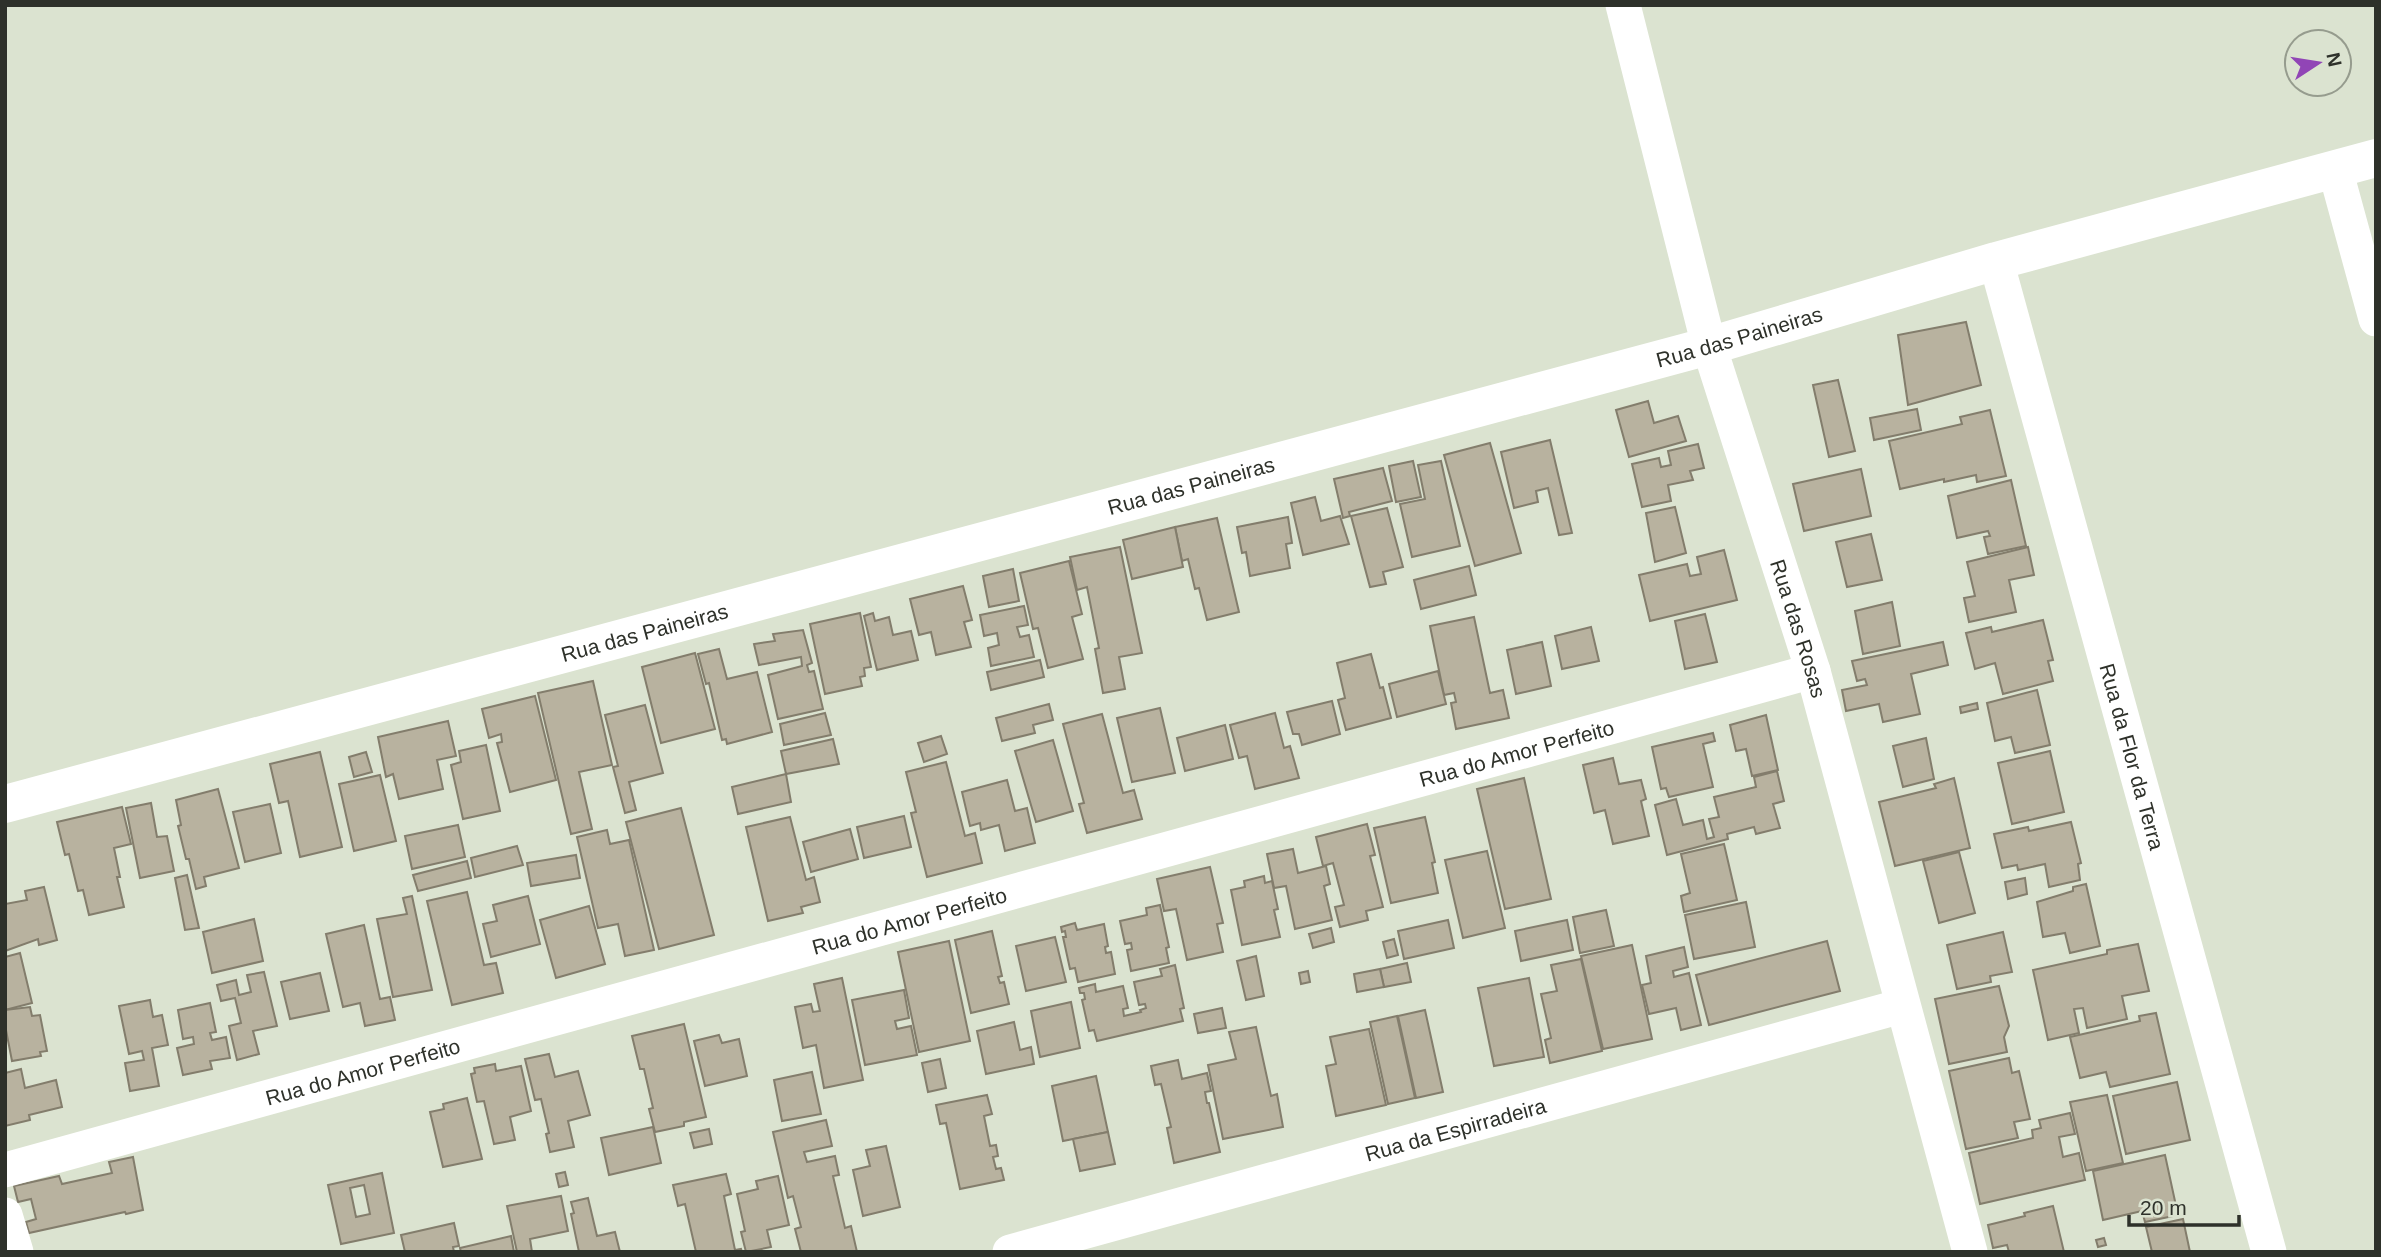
<svg xmlns="http://www.w3.org/2000/svg" width="2381" height="1257" font-family="Helvetica,sans-serif">
<style>
.building{fill:#b8b29f;stroke:#837d6c;stroke-width:2;fill-rule:evenodd}
.lines{fill:none;stroke-linecap:round;stroke-linejoin:round}
.minor{stroke:#fff;stroke-width:35}
.tertiary{stroke:#fff;stroke-width:38}
.labels{text-anchor:middle;dominant-baseline:central;stroke-width:5;stroke-linejoin:round;paint-order:stroke}
.street-label{font-size:21px;fill:#2e312a;stroke:#dbe3d0}
</style>
<rect width="100%" height="100%" fill="#dbe3d0"/>
<g class="building">
<path d="M 1966,322 L 1981,385 L 1908,405 L 1898,335 Z"/>
<path d="M 1838,380 L 1855,451 L 1829,457 L 1813,385 Z"/>
<path d="M 1648,401 L 1654,423 L 1678,416 L 1686,441 L 1629,457 L 1616,410 Z"/>
<path d="M 1917,409 L 1921,430 L 1874,440 L 1870,418 Z"/>
<path d="M 1990,410 L 2006,476 L 1977,482 L 1976,475 L 1944,482 L 1944,479 L 1900,489 L 1889,441 L 1962,424 L 1960,417 Z"/>
<path d="M 1550,440 L 1572,533 L 1559,535 L 1548,488 L 1536,491 L 1538,502 L 1514,508 L 1501,452 Z"/>
<path d="M 1490,443 L 1521,553 L 1475,566 L 1444,455 Z"/>
<path d="M 1698,444 L 1704,468 L 1690,471 L 1693,480 L 1668,485 L 1671,501 L 1642,507 L 1632,464 L 1659,458 L 1661,467 L 1671,465 L 1668,451 Z"/>
<path d="M 1413,461 L 1421,497 L 1396,502 L 1389,466 Z"/>
<path d="M 1441,461 L 1460,546 L 1412,557 L 1400,504 L 1425,499 L 1418,465 Z"/>
<path d="M 1383,468 L 1392,501 L 1349,512 L 1350,516 L 1343,518 L 1334,479 Z"/>
<path d="M 1861,469 L 1871,516 L 1804,531 L 1793,484 Z"/>
<path d="M 2011,480 L 2026,546 L 1988,554 L 1984,537 L 1990,536 L 1988,531 L 1957,538 L 1948,496 Z"/>
<path d="M 1315,497 L 1321,521 L 1340,516 L 1349,544 L 1303,555 L 1291,503 Z"/>
<path d="M 1675,507 L 1686,553 L 1655,562 L 1646,513 Z"/>
<path d="M 1387,508 L 1403,567 L 1383,572 L 1386,584 L 1370,587 L 1351,516 Z"/>
<path d="M 1288,517 L 1292,543 L 1286,544 L 1290,568 L 1250,576 L 1246,552 L 1242,553 L 1237,527 Z"/>
<path d="M 1217,518 L 1239,612 L 1207,620 L 1199,588 L 1195,589 L 1188,559 L 1182,561 L 1175,527 Z"/>
<path d="M 1175,527 L 1183,567 L 1132,579 L 1123,540 Z"/>
<path d="M 1871,534 L 1882,580 L 1847,587 L 1836,542 Z"/>
<path d="M 1120,547 L 1142,653 L 1119,657 L 1125,689 L 1103,693 L 1095,649 L 1099,648 L 1087,587 L 1077,590 L 1070,557 Z"/>
<path d="M 2028,547 L 2034,575 L 2009,580 L 2016,612 L 1969,622 L 1964,598 L 1975,596 L 1967,562 Z"/>
<path d="M 1724,550 L 1737,600 L 1650,621 L 1639,575 L 1687,564 L 1690,576 L 1701,574 L 1697,557 Z"/>
<path d="M 1069,561 L 1082,614 L 1072,617 L 1083,659 L 1048,668 L 1038,628 L 1033,629 L 1020,573 Z"/>
<path d="M 1469,566 L 1476,595 L 1421,609 L 1414,580 Z"/>
<path d="M 1013,569 L 1019,601 L 989,607 L 983,576 Z"/>
<path d="M 963,586 L 972,620 L 964,622 L 971,647 L 936,655 L 931,632 L 919,635 L 910,599 Z"/>
<path d="M 1892,602 L 1900,646 L 1863,654 L 1855,611 Z"/>
<path d="M 1024,606 L 1028,625 L 1017,627 L 1020,637 L 1029,635 L 1034,657 L 991,666 L 988,648 L 999,645 L 997,633 L 984,636 L 980,615 Z"/>
<path d="M 860,613 L 871,667 L 864,668 L 865,676 L 860,677 L 862,686 L 825,694 L 810,624 Z"/>
<path d="M 873,613 L 875,621 L 889,617 L 893,635 L 911,631 L 918,660 L 877,670 L 864,616 Z"/>
<path d="M 1705,614 L 1717,662 L 1685,669 L 1675,621 Z"/>
<path d="M 1474,617 L 1490,693 L 1503,690 L 1509,718 L 1456,729 L 1451,703 L 1456,702 L 1454,693 L 1444,695 L 1430,626 Z"/>
<path d="M 2043,620 L 2053,660 L 2048,661 L 2053,681 L 2003,694 L 1995,663 L 1975,669 L 1966,633 L 1991,627 L 1992,632 Z"/>
<path d="M 1591,627 L 1599,661 L 1562,669 L 1555,636 Z"/>
<path d="M 803,630 L 812,663 L 807,665 L 809,672 L 814,671 L 823,709 L 778,719 L 768,675 L 802,666 L 801,657 L 759,665 L 754,644 L 775,641 L 773,634 Z"/>
<path d="M 1542,642 L 1551,686 L 1516,694 L 1507,650 Z"/>
<path d="M 1943,642 L 1948,665 L 1911,674 L 1920,714 L 1883,722 L 1879,704 L 1846,711 L 1842,690 L 1867,685 L 1865,679 L 1857,681 L 1852,661 Z"/>
<path d="M 719,649 L 727,679 L 757,672 L 772,732 L 727,744 L 726,739 L 722,740 L 709,683 L 706,684 L 698,654 Z"/>
<path d="M 695,653 L 715,729 L 661,743 L 642,667 Z"/>
<path d="M 1371,654 L 1380,688 L 1383,687 L 1391,718 L 1346,730 L 1338,700 L 1345,698 L 1337,663 Z"/>
<path d="M 1040,660 L 1044,677 L 991,690 L 987,672 Z"/>
<path d="M 1438,671 L 1446,704 L 1397,717 L 1389,684 Z"/>
<path d="M 593,681 L 612,765 L 579,772 L 592,829 L 571,834 L 538,693 Z"/>
<path d="M 2037,690 L 2050,745 L 2015,753 L 2011,737 L 1995,741 L 1987,703 Z"/>
<path d="M 535,696 L 556,780 L 510,792 L 497,743 L 502,742 L 501,734 L 489,738 L 482,709 Z"/>
<path d="M 1332,701 L 1340,734 L 1302,745 L 1299,734 L 1293,734 L 1287,712 Z"/>
<path d="M 1977,703 L 1978,709 L 1961,713 L 1960,707 Z"/>
<path d="M 1049,704 L 1053,720 L 1033,725 L 1035,733 L 1002,741 L 996,718 Z"/>
<path d="M 645,705 L 663,773 L 629,782 L 636,810 L 625,813 L 613,767 L 618,766 L 605,715 Z"/>
<path d="M 1160,708 L 1175,773 L 1132,782 L 1117,718 Z"/>
<path d="M 825,713 L 831,735 L 784,745 L 780,724 Z"/>
<path d="M 1275,713 L 1284,748 L 1290,746 L 1299,778 L 1255,789 L 1247,756 L 1239,758 L 1230,725 Z"/>
<path d="M 1102,714 L 1123,793 L 1134,790 L 1142,819 L 1087,833 L 1079,804 L 1084,803 L 1063,724 Z"/>
<path d="M 1766,715 L 1778,770 L 1752,776 L 1746,749 L 1736,751 L 1730,725 Z"/>
<path d="M 448,721 L 456,756 L 437,760 L 443,789 L 399,799 L 393,774 L 386,777 L 378,737 Z"/>
<path d="M 1225,725 L 1233,759 L 1185,771 L 1177,738 Z"/>
<path d="M 1713,733 L 1715,741 L 1703,744 L 1713,787 L 1669,797 L 1666,788 L 1661,789 L 1652,747 Z"/>
<path d="M 941,736 L 947,754 L 924,762 L 918,743 Z"/>
<path d="M 1926,738 L 1934,779 L 1903,787 L 1893,746 Z"/>
<path d="M 833,739 L 839,764 L 786,774 L 781,751 Z"/>
<path d="M 1053,740 L 1073,811 L 1036,822 L 1015,751 Z"/>
<path d="M 486,745 L 500,811 L 463,819 L 451,765 L 461,762 L 459,751 Z"/>
<path d="M 2050,751 L 2064,812 L 2012,824 L 1998,763 Z"/>
<path d="M 320,752 L 342,847 L 300,857 L 288,801 L 279,803 L 270,764 Z"/>
<path d="M 366,752 L 372,772 L 354,777 L 349,757 Z"/>
<path d="M 1613,758 L 1619,784 L 1641,780 L 1646,799 L 1641,801 L 1649,836 L 1613,844 L 1605,810 L 1594,813 L 1583,765 Z"/>
<path d="M 946,762 L 965,836 L 975,833 L 982,863 L 927,877 L 911,813 L 916,812 L 906,772 Z"/>
<path d="M 1777,771 L 1784,801 L 1773,804 L 1780,828 L 1756,834 L 1754,827 L 1727,834 L 1728,839 L 1667,855 L 1655,805 L 1676,799 L 1683,825 L 1703,820 L 1707,839 L 1714,837 L 1709,819 L 1719,817 L 1714,797 L 1756,787 L 1754,777 Z"/>
<path d="M 786,774 L 791,802 L 738,814 L 732,787 Z"/>
<path d="M 380,775 L 396,841 L 354,851 L 339,784 Z"/>
<path d="M 1524,778 L 1551,899 L 1505,909 L 1477,789 Z"/>
<path d="M 1954,778 L 1970,848 L 1895,866 L 1879,802 L 1936,788 L 1934,784 Z"/>
<path d="M 1007,780 L 1015,811 L 1027,808 L 1035,843 L 1005,851 L 999,825 L 981,830 L 980,823 L 970,826 L 962,792 Z"/>
<path d="M 218,789 L 239,868 L 204,877 L 206,886 L 196,889 L 189,859 L 186,859 L 178,826 L 181,825 L 176,800 Z"/>
<path d="M 151,803 L 157,837 L 167,836 L 174,871 L 140,878 L 126,808 Z"/>
<path d="M 270,804 L 281,853 L 245,862 L 233,812 Z"/>
<path d="M 122,807 L 131,844 L 114,848 L 120,877 L 117,877 L 124,907 L 89,915 L 83,890 L 78,891 L 69,854 L 65,855 L 57,822 Z"/>
<path d="M 681,808 L 714,935 L 659,949 L 626,822 Z"/>
<path d="M 904,816 L 911,847 L 864,858 L 857,827 Z"/>
<path d="M 790,817 L 806,880 L 814,877 L 820,902 L 801,907 L 803,913 L 768,921 L 746,827 Z"/>
<path d="M 1425,817 L 1435,862 L 1432,863 L 1438,893 L 1391,903 L 1374,828 Z"/>
<path d="M 2071,822 L 2081,863 L 2078,864 L 2080,880 L 2049,887 L 2045,864 L 2018,870 L 2017,865 L 2002,868 L 1994,834 L 2028,827 L 2029,831 Z"/>
<path d="M 1367,824 L 1375,855 L 1370,856 L 1383,907 L 1366,911 L 1368,920 L 1340,927 L 1335,907 L 1344,905 L 1333,863 L 1323,866 L 1316,837 Z"/>
<path d="M 458,825 L 465,857 L 412,869 L 405,836 Z"/>
<path d="M 850,829 L 858,859 L 811,872 L 803,842 Z"/>
<path d="M 607,830 L 610,844 L 629,840 L 654,950 L 625,956 L 618,924 L 598,928 L 577,837 Z"/>
<path d="M 1724,844 L 1737,900 L 1684,912 L 1681,896 L 1690,893 L 1681,854 Z"/>
<path d="M 517,846 L 523,865 L 475,877 L 471,858 Z"/>
<path d="M 1293,849 L 1298,873 L 1326,866 L 1330,884 L 1324,886 L 1332,920 L 1295,929 L 1286,886 L 1274,888 L 1267,854 Z"/>
<path d="M 1487,851 L 1505,928 L 1463,938 L 1445,860 Z"/>
<path d="M 1959,852 L 1975,913 L 1939,923 L 1923,861 Z"/>
<path d="M 576,855 L 580,878 L 531,886 L 527,863 Z"/>
<path d="M 467,861 L 471,878 L 418,891 L 413,875 Z"/>
<path d="M 1210,867 L 1223,923 L 1217,924 L 1223,952 L 1187,960 L 1176,909 L 1164,911 L 1157,879 Z"/>
<path d="M 187,875 L 199,928 L 185,930 L 175,878 Z"/>
<path d="M 1264,876 L 1265,883 L 1272,881 L 1278,909 L 1274,910 L 1280,937 L 1242,945 L 1231,890 L 1245,887 L 1244,881 Z"/>
<path d="M 2025,878 L 2027,894 L 2008,899 L 2005,882 Z"/>
<path d="M 2086,884 L 2100,946 L 2070,953 L 2065,933 L 2043,937 L 2037,902 L 2073,891 L 2073,887 Z"/>
<path d="M 44,887 L 57,940 L 39,945 L 38,939 L 5,951 L 5,904 L 27,900 L 25,891 Z"/>
<path d="M 467,892 L 484,965 L 496,963 L 503,993 L 452,1005 L 427,901 Z"/>
<path d="M 412,896 L 432,990 L 393,997 L 377,919 L 407,914 L 403,898 Z"/>
<path d="M 528,896 L 540,944 L 491,957 L 483,924 L 497,921 L 493,905 Z"/>
<path d="M 1746,902 L 1755,947 L 1694,959 L 1685,915 Z"/>
<path d="M 1160,905 L 1169,947 L 1166,948 L 1169,963 L 1131,971 L 1127,950 L 1132,949 L 1131,943 L 1125,944 L 1120,921 L 1147,915 L 1146,908 Z"/>
<path d="M 589,906 L 605,964 L 556,978 L 540,920 Z"/>
<path d="M 1606,910 L 1614,946 L 1580,953 L 1573,917 Z"/>
<path d="M 254,919 L 263,961 L 212,973 L 203,932 Z"/>
<path d="M 1448,920 L 1454,948 L 1404,959 L 1398,931 Z"/>
<path d="M 1567,920 L 1573,950 L 1521,961 L 1515,931 Z"/>
<path d="M 1075,923 L 1077,930 L 1104,924 L 1108,946 L 1105,947 L 1106,953 L 1111,952 L 1115,974 L 1078,982 L 1075,968 L 1070,969 L 1063,937 L 1066,937 L 1065,931 L 1062,932 L 1061,927 Z"/>
<path d="M 364,925 L 380,999 L 390,997 L 395,1020 L 365,1026 L 360,1003 L 343,1007 L 326,934 Z"/>
<path d="M 1331,928 L 1334,942 L 1313,948 L 1309,934 Z"/>
<path d="M 992,931 L 1002,976 L 998,977 L 1000,983 L 1004,982 L 1009,1004 L 971,1013 L 955,940 Z"/>
<path d="M 2003,932 L 2012,972 L 1990,976 L 1991,982 L 1957,989 L 1947,945 Z"/>
<path d="M 1055,937 L 1066,982 L 1026,991 L 1016,946 Z"/>
<path d="M 1394,939 L 1398,955 L 1387,958 L 1383,942 Z"/>
<path d="M 949,941 L 970,1041 L 919,1052 L 898,952 Z"/>
<path d="M 1827,941 L 1840,991 L 1709,1025 L 1696,975 Z"/>
<path d="M 2138,944 L 2149,991 L 2122,996 L 2127,1019 L 2087,1028 L 2083,1008 L 2074,1009 L 2079,1033 L 2048,1040 L 2033,970 L 2107,954 L 2107,950 Z"/>
<path d="M 1632,945 L 1652,1039 L 1603,1049 L 1581,956 Z"/>
<path d="M 1684,947 L 1688,967 L 1673,971 L 1674,977 L 1689,973 L 1701,1025 L 1681,1030 L 1676,1008 L 1649,1014 L 1642,985 L 1651,983 L 1646,956 Z"/>
<path d="M 20,953 L 32,1003 L 5,1010 L 5,957 Z"/>
<path d="M 1256,956 L 1264,996 L 1246,1000 L 1237,961 Z"/>
<path d="M 1581,959 L 1602,1051 L 1550,1063 L 1545,1040 L 1551,1038 L 1541,994 L 1557,991 L 1551,965 Z"/>
<path d="M 1407,963 L 1411,982 L 1384,987 L 1380,969 Z"/>
<path d="M 1175,965 L 1184,1008 L 1180,1009 L 1183,1021 L 1097,1041 L 1094,1030 L 1089,1031 L 1082,1000 L 1085,999 L 1084,993 L 1080,993 L 1079,988 L 1095,984 L 1096,992 L 1123,986 L 1128,1008 L 1123,1009 L 1124,1016 L 1141,1012 L 1140,1010 L 1146,1008 L 1145,1004 L 1139,1005 L 1134,982 L 1162,976 L 1160,969 Z"/>
<path d="M 1380,969 L 1384,987 L 1357,992 L 1354,974 Z"/>
<path d="M 1308,971 L 1310,982 L 1301,984 L 1299,973 Z"/>
<path d="M 264,972 L 277,1026 L 253,1031 L 259,1054 L 237,1060 L 229,1026 L 241,1023 L 235,998 L 221,1001 L 217,985 L 236,980 L 239,995 L 251,992 L 247,975 Z"/>
<path d="M 320,973 L 329,1011 L 290,1019 L 281,982 Z"/>
<path d="M 842,978 L 863,1080 L 824,1088 L 816,1045 L 803,1048 L 795,1007 L 811,1004 L 813,1012 L 820,1011 L 814,984 Z"/>
<path d="M 1529,978 L 1544,1057 L 1494,1066 L 1478,988 Z"/>
<path d="M 1999,986 L 2009,1026 L 2004,1037 L 2007,1052 L 1949,1064 L 1935,999 Z"/>
<path d="M 904,990 L 909,1018 L 895,1021 L 897,1029 L 911,1026 L 917,1055 L 865,1065 L 852,1000 Z"/>
<path d="M 150,1000 L 153,1017 L 162,1015 L 168,1045 L 152,1048 L 159,1086 L 130,1091 L 125,1063 L 144,1060 L 142,1051 L 129,1054 L 119,1006 Z"/>
<path d="M 1071,1002 L 1080,1048 L 1040,1057 L 1031,1011 Z"/>
<path d="M 210,1003 L 216,1032 L 210,1033 L 212,1040 L 226,1037 L 230,1058 L 210,1061 L 212,1069 L 183,1075 L 177,1048 L 194,1044 L 193,1037 L 183,1039 L 178,1010 Z"/>
<path d="M 30,1007 L 32,1016 L 40,1015 L 47,1051 L 40,1052 L 41,1056 L 12,1061 L 5,1025 L 5,1010 Z"/>
<path d="M 1222,1008 L 1226,1028 L 1198,1033 L 1194,1014 Z"/>
<path d="M 1425,1010 L 1443,1092 L 1416,1098 L 1398,1016 Z"/>
<path d="M 2156,1013 L 2170,1074 L 2110,1087 L 2106,1072 L 2080,1078 L 2070,1037 L 2140,1021 L 2139,1016 Z"/>
<path d="M 1397,1016 L 1415,1098 L 1388,1104 L 1370,1022 Z"/>
<path d="M 1014,1022 L 1020,1050 L 1031,1047 L 1034,1064 L 986,1074 L 977,1031 Z"/>
<path d="M 684,1024 L 706,1117 L 684,1122 L 684,1126 L 655,1132 L 649,1109 L 653,1108 L 644,1069 L 640,1069 L 632,1036 Z"/>
<path d="M 1256,1027 L 1271,1096 L 1277,1094 L 1283,1127 L 1223,1139 L 1208,1065 L 1236,1059 L 1229,1032 Z"/>
<path d="M 1369,1029 L 1386,1105 L 1336,1116 L 1326,1066 L 1336,1064 L 1330,1037 Z"/>
<path d="M 719,1035 L 722,1043 L 739,1039 L 747,1076 L 705,1086 L 694,1041 Z"/>
<path d="M 549,1054 L 555,1077 L 578,1071 L 590,1115 L 568,1121 L 574,1147 L 550,1152 L 546,1134 L 549,1133 L 541,1099 L 535,1100 L 525,1059 Z"/>
<path d="M 2009,1058 L 2012,1073 L 2019,1071 L 2030,1119 L 2014,1122 L 2018,1138 L 1966,1149 L 1949,1071 Z"/>
<path d="M 940,1059 L 946,1088 L 928,1092 L 922,1063 Z"/>
<path d="M 1178,1060 L 1182,1079 L 1207,1073 L 1211,1091 L 1205,1092 L 1207,1103 L 1209,1103 L 1220,1152 L 1174,1163 L 1167,1128 L 1171,1127 L 1161,1084 L 1155,1085 L 1151,1066 Z"/>
<path d="M 495,1064 L 496,1071 L 521,1066 L 531,1111 L 510,1117 L 515,1140 L 494,1144 L 484,1101 L 477,1102 L 471,1074 L 475,1073 L 474,1068 Z"/>
<path d="M 21,1069 L 25,1088 L 56,1080 L 62,1107 L 29,1115 L 30,1120 L 5,1126 L 5,1073 Z"/>
<path d="M 812,1072 L 821,1114 L 782,1121 L 774,1080 Z"/>
<path d="M 1096,1076 L 1108,1132 L 1063,1141 L 1052,1086 Z"/>
<path d="M 2177,1082 L 2190,1140 L 2126,1154 L 2113,1096 Z"/>
<path d="M 987,1095 L 992,1114 L 984,1116 L 990,1146 L 996,1145 L 998,1156 L 993,1157 L 996,1169 L 1001,1168 L 1004,1180 L 960,1189 L 946,1123 L 940,1124 L 936,1105 Z"/>
<path d="M 2107,1095 L 2123,1163 L 2086,1171 L 2070,1102 Z"/>
<path d="M 467,1098 L 482,1159 L 443,1167 L 430,1112 L 444,1109 L 443,1104 Z"/>
<path d="M 2070,1113 L 2075,1134 L 2059,1137 L 2063,1157 L 2079,1153 L 2085,1180 L 1980,1204 L 1969,1153 L 2033,1138 L 2032,1130 L 2041,1128 L 2039,1120 Z"/>
<path d="M 826,1120 L 832,1146 L 804,1152 L 807,1162 L 835,1156 L 839,1175 L 833,1176 L 845,1228 L 851,1226 L 857,1252 L 801,1252 L 795,1229 L 801,1227 L 793,1196 L 788,1198 L 773,1132 Z"/>
<path d="M 653,1127 L 661,1163 L 609,1175 L 601,1138 Z"/>
<path d="M 709,1129 L 712,1144 L 694,1148 L 690,1133 Z"/>
<path d="M 1108,1132 L 1115,1164 L 1080,1171 L 1073,1139 Z"/>
<path d="M 886,1146 L 900,1207 L 863,1216 L 853,1170 L 870,1166 L 866,1150 Z"/>
<path d="M 2165,1155 L 2178,1215 L 2145,1222 L 2142,1211 L 2103,1220 L 2093,1171 Z"/>
<path d="M 133,1157 L 143,1210 L 126,1214 L 125,1212 L 29,1233 L 26,1222 L 36,1219 L 31,1199 L 18,1202 L 14,1186 L 59,1176 L 62,1184 L 112,1173 L 109,1162 Z"/>
<path d="M 565,1172 L 568,1185 L 559,1187 L 556,1174 Z"/>
<path d="M 382,1173 L 394,1233 L 341,1244 L 328,1185 ZM 364,1185 L 370,1214 L 356,1217 L 350,1188 Z"/>
<path d="M 726,1174 L 731,1194 L 724,1196 L 735,1250 L 741,1249 L 742,1252 L 696,1252 L 685,1204 L 678,1206 L 673,1185 Z"/>
<path d="M 778,1176 L 789,1225 L 767,1230 L 771,1247 L 746,1252 L 741,1232 L 745,1231 L 737,1194 L 758,1189 L 756,1181 Z"/>
<path d="M 561,1196 L 568,1231 L 530,1239 L 532,1252 L 517,1252 L 507,1206 Z"/>
<path d="M 588,1198 L 597,1236 L 615,1232 L 620,1252 L 579,1252 L 571,1214 L 574,1213 L 571,1202 Z"/>
<path d="M 2053,1206 L 2064,1252 L 2009,1252 L 2007,1245 L 1993,1248 L 1988,1225 L 2025,1216 L 2024,1213 Z"/>
<path d="M 2183,1219 L 2190,1252 L 2152,1252 L 2146,1227 Z"/>
<path d="M 454,1223 L 459,1246 L 453,1247 L 454,1252 L 405,1252 L 401,1235 Z"/>
<path d="M 511,1236 L 514,1252 L 461,1252 L 460,1248 Z"/>
<path d="M 2104,1238 L 2106,1245 L 2098,1247 L 2096,1240 Z"/>
</g>
<g class="lines">
<g class="minor">
<path id="s1" d="M 1623,5 L 1709,346 L 1813,671 L 1970,1252"/>
<path d="M 2335,169 L 2376,319"/>
<path id="s2" d="M 1996,261 L 2269,1252"/>
<path id="s3" d="M 5,1170 L 1813,671"/>
<path d="M 5,1215 L 16,1252"/>
<path id="s4" d="M 1010,1252 L 1902,1006"/>
</g>
<path class="tertiary" id="s5" d="M 5,804 L 1709,346 L 1996,261 L 2376,158"/>
</g>
<g class="labels">
<g class="street-label">
<text stroke="none"><textPath href="#s5" startOffset="1796">Rua das Paineiras</textPath></text>
<text stroke="none"><textPath href="#s5" startOffset="1228">Rua das Paineiras</textPath></text>
<text stroke="none"><textPath href="#s1" startOffset="648">Rua das Rosas</textPath></text>
<text stroke="none"><textPath href="#s5" startOffset="662">Rua das Paineiras</textPath></text>
<text stroke="none"><textPath href="#s3" startOffset="1568">Rua do Amor Perfeito</textPath></text>
<text stroke="none"><textPath href="#s2" startOffset="514">Rua da Flor da Terra</textPath></text>
<text stroke="none"><textPath href="#s3" startOffset="938">Rua do Amor Perfeito</textPath></text>
<text stroke="none"><textPath href="#s3" startOffset="371">Rua do Amor Perfeito</textPath></text>
<text stroke="none"><textPath href="#s4" startOffset="462">Rua da Espirradeira</textPath></text>
</g>
</g>
<rect width="2381" height="1257" fill="none" stroke="#2e312a" stroke-width="14"/>
<g transform="translate(2318 63) rotate(78)"><circle r="33" fill="#dbe3d0" stroke="#969c8e" stroke-width="2"/>
<path d="M0-5L12 26L0 18L-12 26Z" fill="#9145b6"/>
<text y="-10" font-size="19" font-weight="bold" text-anchor="middle" fill="#2e312a">N</text>
</g>
<path d="M2129 1215v10h110v-10" fill="none" stroke="#2e312a" stroke-width="3.5"/>
<text x="2140" y="1215" font-size="21" fill="#2e312a" stroke="#dbe3d0" stroke-width="5" paint-order="stroke">20 m</text>
</svg>
